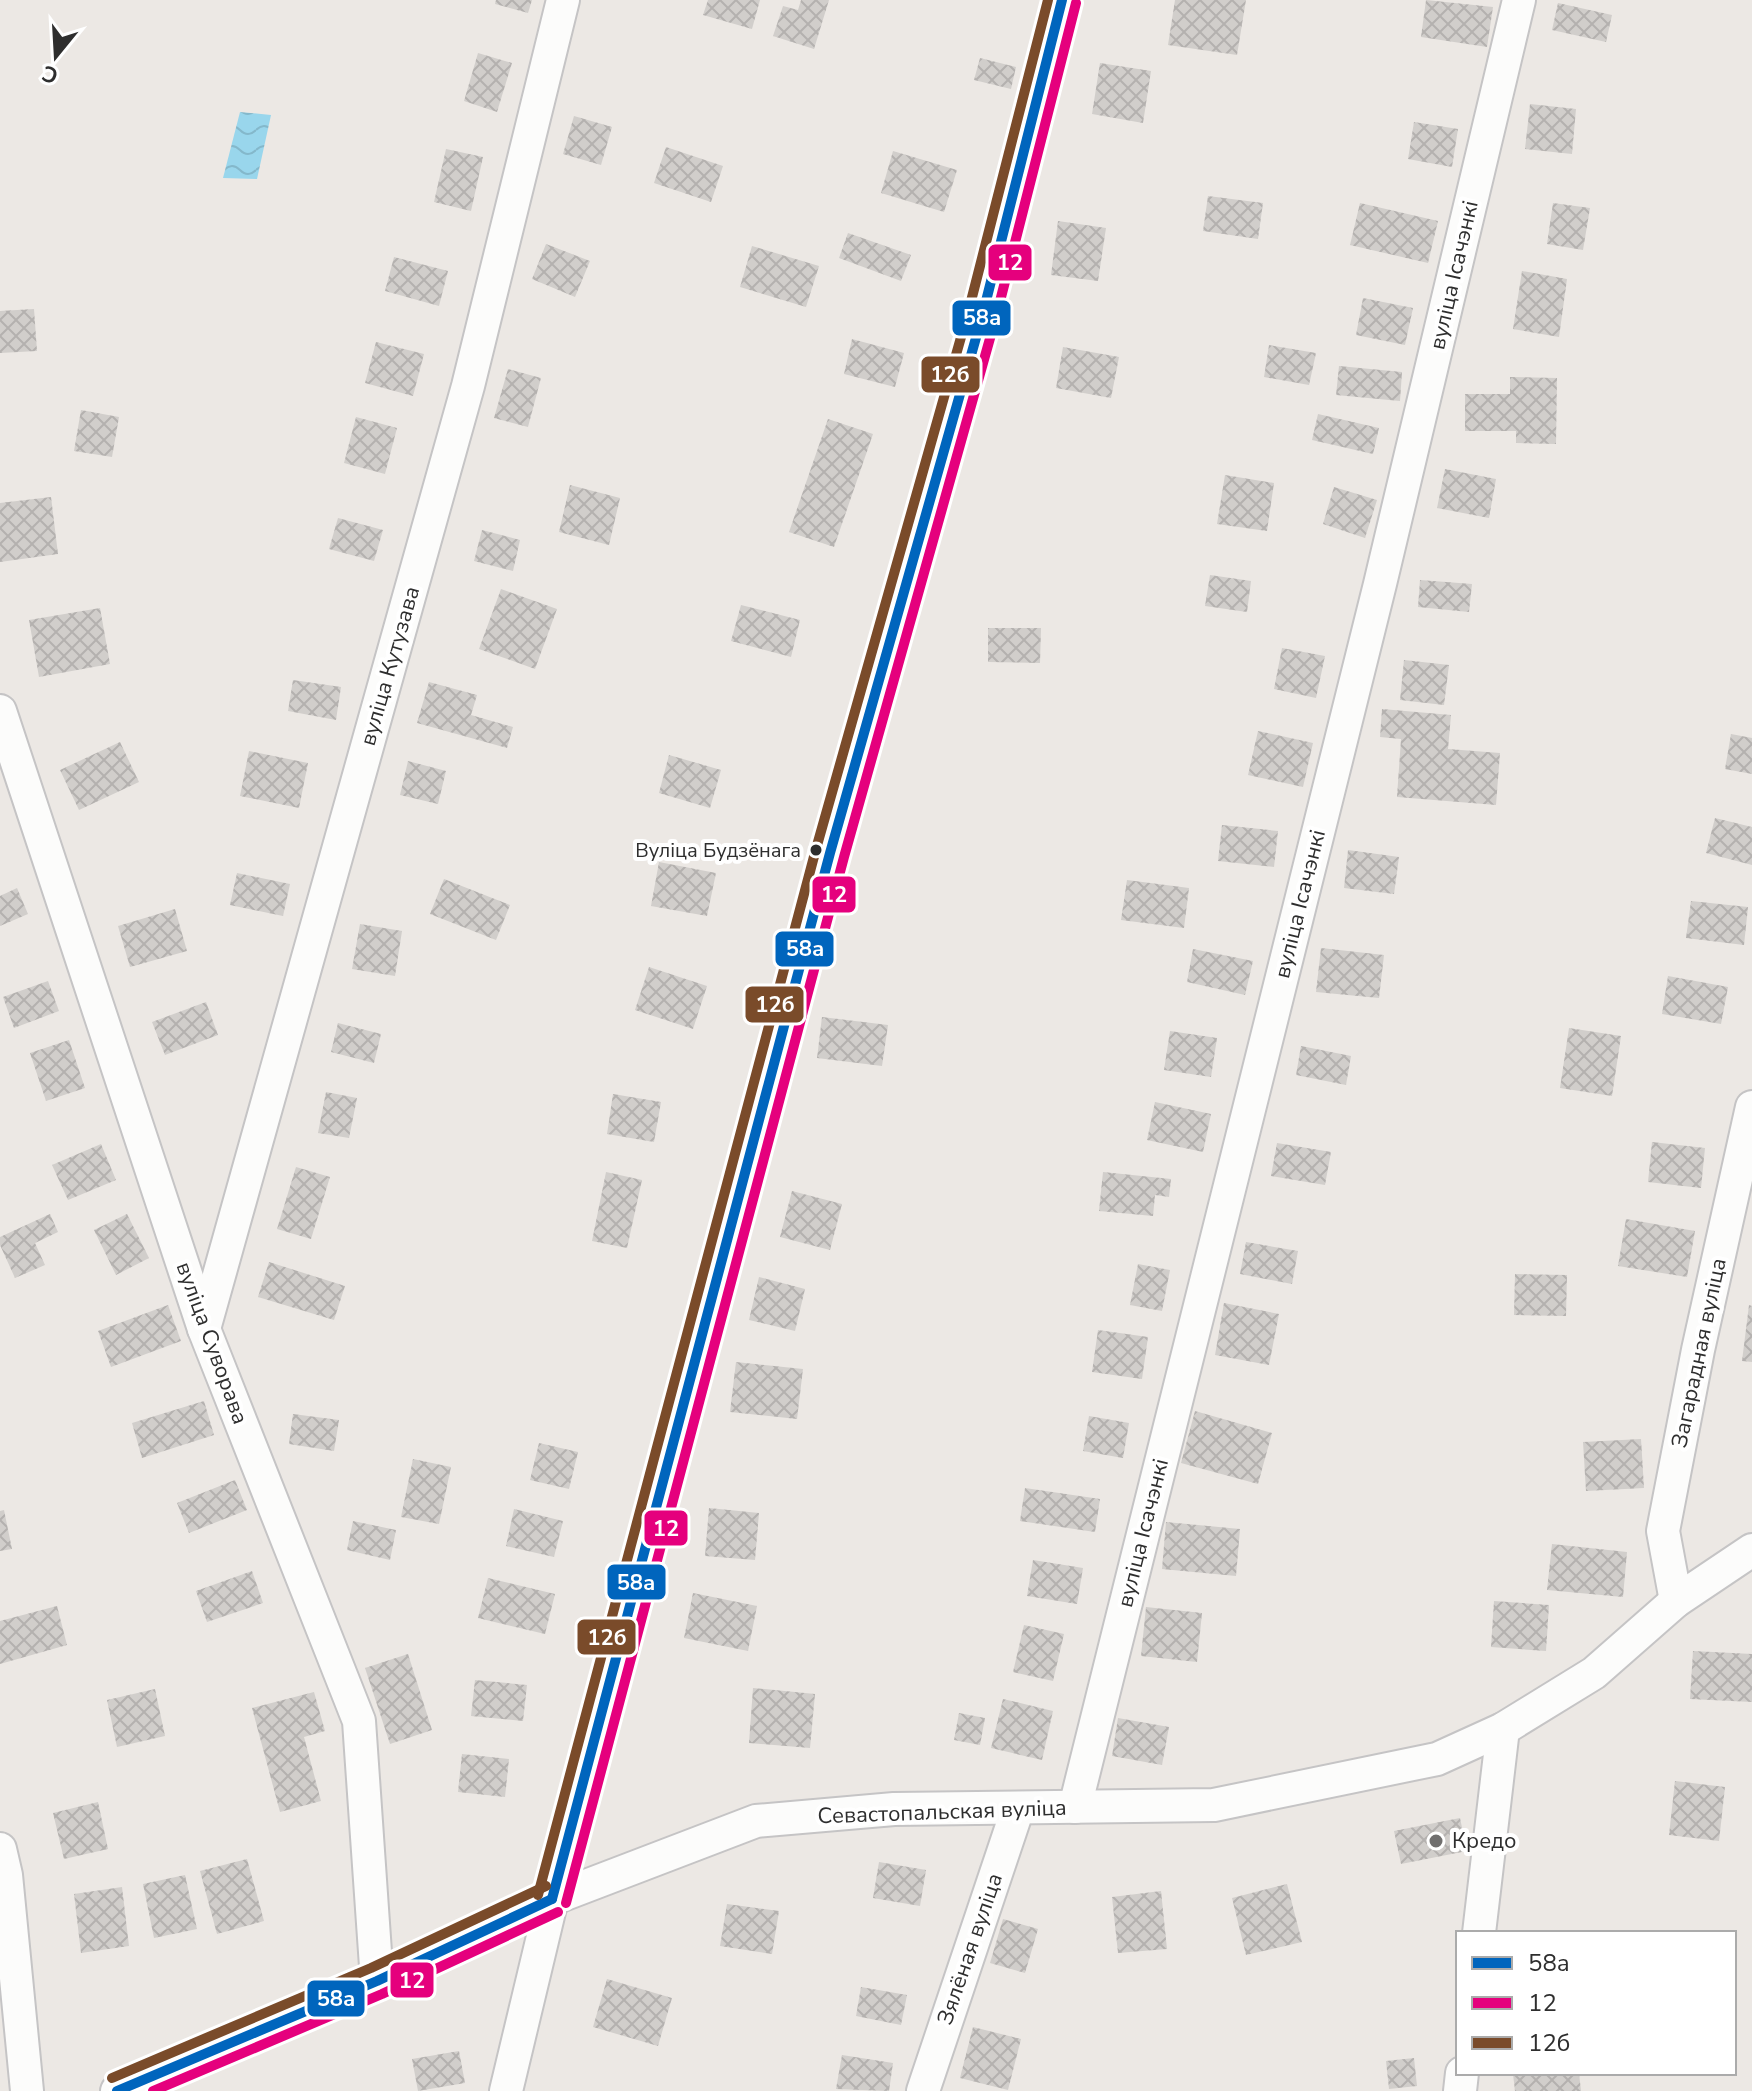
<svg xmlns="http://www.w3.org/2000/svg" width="1752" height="2091" font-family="'Nunito Sans',sans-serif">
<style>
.water{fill:url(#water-waves)}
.building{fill:url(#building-cross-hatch)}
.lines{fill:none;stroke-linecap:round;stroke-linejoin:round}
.minor-casing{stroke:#c5c4c5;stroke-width:36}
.minor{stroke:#fcfcfb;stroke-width:32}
.bus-1-casing{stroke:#fff;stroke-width:16}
.bus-2-casing{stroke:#fff;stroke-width:16}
.bus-3-casing{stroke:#fff;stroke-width:16}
.bus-1{stroke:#0065bd;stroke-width:10}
.bus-2{stroke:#e5007d;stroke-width:10}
.bus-3{stroke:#7a4b2a;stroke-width:10}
.bus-dot{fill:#2e2e2e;stroke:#fff;stroke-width:3}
.poi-dot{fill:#706f6e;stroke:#fff;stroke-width:3}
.labels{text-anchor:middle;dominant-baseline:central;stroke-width:8;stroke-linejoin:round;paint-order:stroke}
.bus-label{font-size:20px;fill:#2e2e2e;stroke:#fff;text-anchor:end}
.street-label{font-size:22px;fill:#2e2e2e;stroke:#fff}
.poi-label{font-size:22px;fill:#2e2e2e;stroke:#fff;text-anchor:start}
.line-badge{stroke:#fff;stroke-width:3}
.badge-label{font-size:22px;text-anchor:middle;font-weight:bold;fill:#fff}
</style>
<defs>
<pattern id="water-waves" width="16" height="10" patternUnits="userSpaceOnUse" patternTransform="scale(2)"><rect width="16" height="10" fill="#99d6ec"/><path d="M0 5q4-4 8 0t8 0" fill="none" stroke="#84b8cb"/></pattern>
<pattern id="building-cross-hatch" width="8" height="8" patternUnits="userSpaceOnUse" patternTransform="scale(2)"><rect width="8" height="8" fill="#d1cecb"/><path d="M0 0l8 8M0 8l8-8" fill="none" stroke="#b4b1af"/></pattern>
</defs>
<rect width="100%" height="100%" fill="#ece8e4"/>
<path class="water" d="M 240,112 L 271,115 L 257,179 L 223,178 Z"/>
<g class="building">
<path d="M 496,0 L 532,0 L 528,13 L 495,4 Z"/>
<path d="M 708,0 L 760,0 L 752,29 L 703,15 Z"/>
<path d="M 801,0 L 829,0 L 814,49 L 773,36 L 783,6 L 798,10 Z"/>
<path d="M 1175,0 L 1246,0 L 1237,55 L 1168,45 Z"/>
<path d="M 1426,0 L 1493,7 L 1487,47 L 1421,37 Z"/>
<path d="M 1558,3 L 1612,15 L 1606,42 L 1552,30 Z"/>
<path d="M 478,53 L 512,63 L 497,112 L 464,101 Z"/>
<path d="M 980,58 L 1016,67 L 1011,89 L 974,80 Z"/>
<path d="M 1100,63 L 1151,71 L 1143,123 L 1092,114 Z"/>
<path d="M 1530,104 L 1576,109 L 1572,154 L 1525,149 Z"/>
<path d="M 574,116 L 612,127 L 601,165 L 563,154 Z"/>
<path d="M 1414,122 L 1458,129 L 1452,167 L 1408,159 Z"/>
<path d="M 666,147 L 723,166 L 711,202 L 654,183 Z"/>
<path d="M 446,149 L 483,157 L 471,211 L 434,202 Z"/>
<path d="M 893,151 L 957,170 L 944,212 L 881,193 Z"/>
<path d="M 1208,196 L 1263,203 L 1258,239 L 1203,231 Z"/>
<path d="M 1360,203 L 1438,221 L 1428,263 L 1350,245 Z"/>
<path d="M 1553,203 L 1590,208 L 1583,250 L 1547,244 Z"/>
<path d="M 1058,221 L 1106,228 L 1098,281 L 1051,275 Z"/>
<path d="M 848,233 L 911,255 L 901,281 L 839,258 Z"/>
<path d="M 546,244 L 590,261 L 575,297 L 532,279 Z"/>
<path d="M 752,246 L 819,266 L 806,307 L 740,287 Z"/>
<path d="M 394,257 L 448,271 L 439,306 L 385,291 Z"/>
<path d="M 1522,271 L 1567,279 L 1559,337 L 1513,329 Z"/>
<path d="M 1363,298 L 1413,308 L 1405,345 L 1356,335 Z"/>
<path d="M 34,309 L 37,351 L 0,353 L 0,311 Z"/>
<path d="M 852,339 L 904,353 L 895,387 L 844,374 Z"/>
<path d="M 376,342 L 424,354 L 413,396 L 365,383 Z"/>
<path d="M 1269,345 L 1316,353 L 1309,385 L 1264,377 Z"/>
<path d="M 1063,347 L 1119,357 L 1111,398 L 1056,388 Z"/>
<path d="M 1339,366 L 1402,372 L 1400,401 L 1336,395 Z"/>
<path d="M 508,369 L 541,378 L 528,427 L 494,418 Z"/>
<path d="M 1510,377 L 1557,378 L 1556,444 L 1516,443 L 1516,431 L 1465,431 L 1465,394 L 1510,394 Z"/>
<path d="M 81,410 L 119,417 L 112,457 L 74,451 Z"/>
<path d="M 1318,414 L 1379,428 L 1373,454 L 1312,440 Z"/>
<path d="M 356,417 L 397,428 L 385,474 L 344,463 Z"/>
<path d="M 828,419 L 873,434 L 834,547 L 789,532 Z"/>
<path d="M 1445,469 L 1496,479 L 1489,518 L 1437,508 Z"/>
<path d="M 1225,475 L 1274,483 L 1267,531 L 1217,524 Z"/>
<path d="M 570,485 L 620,498 L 609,545 L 559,532 Z"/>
<path d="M 1334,487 L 1377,500 L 1365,538 L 1323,524 Z"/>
<path d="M 51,497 L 58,554 L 0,562 L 0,503 Z"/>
<path d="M 338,518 L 383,530 L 374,561 L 329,549 Z"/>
<path d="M 482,530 L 520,540 L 513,571 L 474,561 Z"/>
<path d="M 1210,575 L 1251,581 L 1247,612 L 1205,606 Z"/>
<path d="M 1420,580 L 1472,584 L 1469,612 L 1418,607 Z"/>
<path d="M 501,589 L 557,609 L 535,669 L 479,649 Z"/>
<path d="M 741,605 L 800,620 L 791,657 L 731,641 Z"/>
<path d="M 100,608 L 110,664 L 39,677 L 29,620 Z"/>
<path d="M 988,628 L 1041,628 L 1040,663 L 988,662 Z"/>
<path d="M 1282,648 L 1325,656 L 1316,698 L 1274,689 Z"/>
<path d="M 1404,660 L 1449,665 L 1444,705 L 1400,700 Z"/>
<path d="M 293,680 L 341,687 L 336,720 L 288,711 Z"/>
<path d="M 429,682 L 477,695 L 471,715 L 513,727 L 507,748 L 417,723 Z"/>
<path d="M 1382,709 L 1451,715 L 1448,749 L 1500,753 L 1496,805 L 1397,797 L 1401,739 L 1380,737 Z"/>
<path d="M 1258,731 L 1313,743 L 1303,787 L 1248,775 Z"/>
<path d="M 1731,734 L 1752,738 L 1752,774 L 1725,769 Z"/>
<path d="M 120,742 L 139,782 L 79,810 L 60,770 Z"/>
<path d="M 249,751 L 308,763 L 299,808 L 240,796 Z"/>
<path d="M 669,755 L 721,770 L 710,808 L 659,793 Z"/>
<path d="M 408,761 L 446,771 L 438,804 L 400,795 Z"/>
<path d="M 1715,818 L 1752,827 L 1752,865 L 1706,853 Z"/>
<path d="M 1222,825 L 1278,831 L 1274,867 L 1218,861 Z"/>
<path d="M 1348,850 L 1399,857 L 1394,894 L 1344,888 Z"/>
<path d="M 659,862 L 716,873 L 707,916 L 651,906 Z"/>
<path d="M 237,873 L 290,884 L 283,916 L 230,905 Z"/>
<path d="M 444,879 L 510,905 L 496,940 L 430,914 Z"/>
<path d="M 1127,880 L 1189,888 L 1184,928 L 1121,920 Z"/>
<path d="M 17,888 L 28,914 L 0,926 L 0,896 Z"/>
<path d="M 1691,901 L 1748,907 L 1744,945 L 1686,938 Z"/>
<path d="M 175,909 L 187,951 L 130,967 L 118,926 Z"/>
<path d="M 360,924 L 402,931 L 395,976 L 352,969 Z"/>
<path d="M 1321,948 L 1384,955 L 1379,998 L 1316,992 Z"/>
<path d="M 1193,949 L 1253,961 L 1245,995 L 1187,982 Z"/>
<path d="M 649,967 L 707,986 L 693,1029 L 635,1010 Z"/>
<path d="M 1668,976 L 1728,987 L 1721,1024 L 1662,1014 Z"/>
<path d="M 48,981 L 59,1011 L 14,1028 L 3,997 Z"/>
<path d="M 206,1002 L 218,1035 L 165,1055 L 152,1022 Z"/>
<path d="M 822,1017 L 888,1025 L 882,1066 L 817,1058 Z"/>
<path d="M 338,1023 L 381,1034 L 374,1063 L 331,1052 Z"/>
<path d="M 1569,1028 L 1621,1036 L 1612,1096 L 1560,1088 Z"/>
<path d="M 1170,1031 L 1217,1038 L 1211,1077 L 1164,1070 Z"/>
<path d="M 69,1040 L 85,1088 L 46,1101 L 30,1053 Z"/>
<path d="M 1301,1046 L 1351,1056 L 1346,1085 L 1296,1075 Z"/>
<path d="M 326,1092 L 357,1098 L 349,1138 L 318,1133 Z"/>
<path d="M 613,1094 L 661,1102 L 654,1142 L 607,1134 Z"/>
<path d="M 1155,1102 L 1211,1114 L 1203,1152 L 1147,1140 Z"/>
<path d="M 1652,1142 L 1705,1148 L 1701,1188 L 1648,1182 Z"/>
<path d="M 1277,1143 L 1331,1152 L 1325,1185 L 1271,1176 Z"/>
<path d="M 101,1144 L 116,1180 L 68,1200 L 52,1165 Z"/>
<path d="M 296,1167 L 330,1177 L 311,1239 L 277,1229 Z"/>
<path d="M 606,1172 L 642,1180 L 627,1248 L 592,1241 Z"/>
<path d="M 1103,1172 L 1171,1179 L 1169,1197 L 1155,1195 L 1153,1216 L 1099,1211 Z"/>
<path d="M 792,1191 L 842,1204 L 830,1250 L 780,1237 Z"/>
<path d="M 50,1214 L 58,1232 L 35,1243 L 45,1265 L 15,1278 L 0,1245 L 0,1237 Z"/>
<path d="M 127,1214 L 149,1258 L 116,1275 L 94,1230 Z"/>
<path d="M 1626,1219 L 1695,1231 L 1687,1277 L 1618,1266 Z"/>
<path d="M 1246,1242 L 1298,1251 L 1292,1284 L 1240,1274 Z"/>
<path d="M 269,1262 L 345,1286 L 334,1320 L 258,1297 Z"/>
<path d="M 1138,1264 L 1170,1270 L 1162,1311 L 1130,1305 Z"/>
<path d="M 1515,1274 L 1567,1275 L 1566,1316 L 1514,1315 Z"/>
<path d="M 759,1277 L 805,1289 L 795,1331 L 749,1320 Z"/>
<path d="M 1224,1303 L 1279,1314 L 1269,1365 L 1215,1355 Z"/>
<path d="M 168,1305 L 181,1341 L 111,1367 L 98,1331 Z"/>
<path d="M 1749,1305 L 1752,1306 L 1752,1362 L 1742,1361 Z"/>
<path d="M 1098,1330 L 1148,1337 L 1142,1379 L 1092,1372 Z"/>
<path d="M 736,1362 L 803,1369 L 797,1419 L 730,1412 Z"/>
<path d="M 204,1401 L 214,1435 L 142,1458 L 132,1423 Z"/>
<path d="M 1195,1411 L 1272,1433 L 1258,1484 L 1181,1463 Z"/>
<path d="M 293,1414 L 339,1420 L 334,1451 L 289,1444 Z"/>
<path d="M 1089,1416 L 1129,1423 L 1123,1458 L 1083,1451 Z"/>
<path d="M 1641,1439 L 1644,1488 L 1586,1491 L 1583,1442 Z"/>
<path d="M 539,1443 L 578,1452 L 569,1489 L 530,1480 Z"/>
<path d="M 413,1459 L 451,1467 L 439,1524 L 401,1517 Z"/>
<path d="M 235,1480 L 247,1510 L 189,1533 L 177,1503 Z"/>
<path d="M 1025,1488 L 1100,1499 L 1095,1532 L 1020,1521 Z"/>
<path d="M 709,1508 L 759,1513 L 755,1560 L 705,1556 Z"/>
<path d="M 514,1509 L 563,1521 L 554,1557 L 506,1546 Z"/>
<path d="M 4,1510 L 12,1549 L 0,1551 L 0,1511 Z"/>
<path d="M 353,1521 L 396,1530 L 390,1560 L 347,1550 Z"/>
<path d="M 1166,1522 L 1240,1529 L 1236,1576 L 1162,1569 Z"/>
<path d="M 1552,1544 L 1627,1552 L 1623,1597 L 1547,1590 Z"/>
<path d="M 1033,1560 L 1083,1568 L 1077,1604 L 1027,1596 Z"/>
<path d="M 252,1571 L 263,1603 L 207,1622 L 196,1591 Z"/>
<path d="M 488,1578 L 555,1594 L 545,1634 L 478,1618 Z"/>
<path d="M 693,1593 L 757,1606 L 748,1651 L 684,1638 Z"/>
<path d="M 1494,1601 L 1549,1605 L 1546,1651 L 1491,1647 Z"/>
<path d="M 57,1606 L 67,1645 L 0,1664 L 0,1621 Z"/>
<path d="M 1146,1607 L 1202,1613 L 1197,1662 L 1141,1656 Z"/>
<path d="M 1024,1625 L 1064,1634 L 1053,1681 L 1013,1672 Z"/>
<path d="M 1693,1651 L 1752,1654 L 1752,1702 L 1690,1699 Z"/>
<path d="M 408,1654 L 432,1730 L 390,1744 L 365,1668 Z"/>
<path d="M 475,1680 L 527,1685 L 523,1721 L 471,1716 Z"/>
<path d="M 753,1688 L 815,1694 L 810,1748 L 749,1743 Z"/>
<path d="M 155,1689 L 165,1736 L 117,1747 L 107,1700 Z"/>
<path d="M 314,1692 L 325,1731 L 304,1737 L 321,1801 L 280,1812 L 252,1708 Z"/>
<path d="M 1003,1699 L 1053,1711 L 1042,1760 L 991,1748 Z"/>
<path d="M 959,1713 L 985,1718 L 980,1745 L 954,1740 Z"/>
<path d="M 1118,1718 L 1169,1727 L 1162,1765 L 1112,1756 Z"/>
<path d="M 462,1754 L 509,1759 L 505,1797 L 458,1792 Z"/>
<path d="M 1675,1781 L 1725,1787 L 1719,1841 L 1669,1835 Z"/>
<path d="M 98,1802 L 108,1849 L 64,1859 L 53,1813 Z"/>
<path d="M 1460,1818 L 1467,1851 L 1401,1864 L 1394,1831 Z"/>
<path d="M 247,1859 L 264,1921 L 217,1934 L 200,1871 Z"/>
<path d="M 879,1862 L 926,1870 L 920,1906 L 873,1898 Z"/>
<path d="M 185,1875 L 197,1929 L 154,1938 L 143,1884 Z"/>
<path d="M 1287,1884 L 1302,1942 L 1246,1955 L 1232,1898 Z"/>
<path d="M 122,1887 L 129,1946 L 81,1953 L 74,1894 Z"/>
<path d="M 1161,1891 L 1167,1949 L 1118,1953 L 1112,1897 Z"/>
<path d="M 727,1904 L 779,1911 L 772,1954 L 720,1946 Z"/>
<path d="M 1003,1919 L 1038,1929 L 1025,1973 L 990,1963 Z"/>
<path d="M 607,1979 L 672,1998 L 658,2046 L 593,2027 Z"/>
<path d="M 861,1987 L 907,1995 L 901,2025 L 856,2016 Z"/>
<path d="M 973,2027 L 1021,2039 L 1008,2090 L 960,2078 Z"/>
<path d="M 459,2051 L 465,2083 L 418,2091 L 412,2059 Z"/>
<path d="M 842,2055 L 893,2063 L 889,2091 L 836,2089 Z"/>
<path d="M 1414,2058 L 1417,2086 L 1389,2089 L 1386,2061 Z"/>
<path d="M 1579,2073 L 1581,2091 L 1515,2091 L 1513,2074 Z"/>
</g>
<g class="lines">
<defs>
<g id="minor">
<path d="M 0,711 L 204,1329 L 359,1721 L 377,1981"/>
<path d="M 204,1329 L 468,386 L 563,0"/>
<path d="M 1676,1601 L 1663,1531 L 1698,1350 L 1752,1107"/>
<path d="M 1075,1807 L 1380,584 L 1519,0"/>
<path d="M 0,1849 L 6,1875 L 27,2091"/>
<path d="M 1479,1933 L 1503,1729"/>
<path d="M 117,2091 L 377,1981 L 552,1899 L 756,1821 L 894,1809 L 1214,1805 L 1437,1759 L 1503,1729 L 1594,1673 L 1676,1601 L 1752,1550"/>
<path d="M 506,2091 L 552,1899 L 830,853 L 983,313 L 1062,0"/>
<path d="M 923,2091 L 1018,1808"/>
<path d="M 1460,2091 L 1462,2073"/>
</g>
</defs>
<use href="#minor" class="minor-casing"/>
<use href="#minor" class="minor"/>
<defs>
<g id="bus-1">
<path d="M 552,1899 L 830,853 L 983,313 L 1062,0"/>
<path d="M 117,2091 L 377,1981 L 552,1899"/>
</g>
<g id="bus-2">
<path d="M 566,1903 L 844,857 L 996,317 L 1076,3"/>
<path d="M 153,2091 L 382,1994 L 558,1912"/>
</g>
<g id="bus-3">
<path d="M 538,1895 L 816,849 L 969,309 L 1048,0"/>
<path d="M 112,2078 L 371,1968 L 546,1886"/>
</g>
</defs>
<use href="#bus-1" class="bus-1-casing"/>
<use href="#bus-2" class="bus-2-casing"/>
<use href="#bus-3" class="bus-3-casing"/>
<use href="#bus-1" class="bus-1"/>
<use href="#bus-2" class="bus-2"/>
<use href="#bus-3" class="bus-3"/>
</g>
<circle class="bus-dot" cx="816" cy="850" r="7"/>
<circle class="poi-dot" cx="1436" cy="1841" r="8"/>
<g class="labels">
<g class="bus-label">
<text x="801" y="850">Вуліца Будзёнага</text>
</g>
<g class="street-label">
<text transform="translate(1454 275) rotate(-77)">вуліца Ісачэнкі</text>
<text transform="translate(390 666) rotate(-74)">вуліца Кутузава</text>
<text transform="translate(1300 904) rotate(-76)">вуліца Ісачэнкі</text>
<text transform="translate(212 1343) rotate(70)">вуліца Суворава</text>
<text transform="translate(1699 1353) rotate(-78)">Загарадная вуліца</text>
<text transform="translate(1143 1533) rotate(-76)">вуліца Ісачэнкі</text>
<text transform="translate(942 1812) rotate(-2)">Севастопальская вуліца</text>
<text transform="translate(970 1949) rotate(-71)">Зялёная вуліца</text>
</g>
<g class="poi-label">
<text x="1452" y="1841">Кредо</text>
</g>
</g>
<g class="line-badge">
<rect x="987" y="243" width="46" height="39" rx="8" fill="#e5007d"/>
<rect x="951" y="299" width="61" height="38" rx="8" fill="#0065bd"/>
<rect x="920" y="355" width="61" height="39" rx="8" fill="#7a4b2a"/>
<rect x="811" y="875" width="46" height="39" rx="8" fill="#e5007d"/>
<rect x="774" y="930" width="61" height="38" rx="8" fill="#0065bd"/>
<rect x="744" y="985" width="61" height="39" rx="8" fill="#7a4b2a"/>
<rect x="643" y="1509" width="46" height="38" rx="8" fill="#e5007d"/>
<rect x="606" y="1563" width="61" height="38" rx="8" fill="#0065bd"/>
<rect x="576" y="1618" width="61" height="38" rx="8" fill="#7a4b2a"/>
<rect x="389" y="1961" width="46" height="38" rx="8" fill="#e5007d"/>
<rect x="306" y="1979" width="60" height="39" rx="8" fill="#0065bd"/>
</g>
<g class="badge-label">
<text x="1010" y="270">12</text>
<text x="982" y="325">58а</text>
<text x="950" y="382">12б</text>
<text x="834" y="902">12</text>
<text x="805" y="956">58а</text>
<text x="775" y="1012">12б</text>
<text x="666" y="1536">12</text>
<text x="636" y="1590">58а</text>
<text x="607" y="1645">12б</text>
<text x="412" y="1988">12</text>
<text x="336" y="2006">58а</text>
</g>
<rect x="1456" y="1931" width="280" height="144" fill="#ffffff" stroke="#ababab" stroke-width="2"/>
<rect x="1472" y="1957" width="40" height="12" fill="#0065bd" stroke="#ababab" stroke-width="2"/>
<text x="1528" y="1971" font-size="24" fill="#2e2e2e">58а</text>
<rect x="1472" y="1997" width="40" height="12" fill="#e5007d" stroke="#ababab" stroke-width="2"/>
<text x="1528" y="2011" font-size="24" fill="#2e2e2e">12</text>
<rect x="1472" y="2037" width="40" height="12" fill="#7a4b2a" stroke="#ababab" stroke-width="2"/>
<text x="1528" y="2051" font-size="24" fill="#2e2e2e">12б</text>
<g transform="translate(56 56) rotate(198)" stroke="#ffffff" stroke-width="6" paint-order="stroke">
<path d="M0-6L14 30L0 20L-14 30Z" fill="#2e2e2e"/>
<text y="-12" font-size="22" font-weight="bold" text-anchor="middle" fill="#2e2e2e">С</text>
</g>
</svg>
